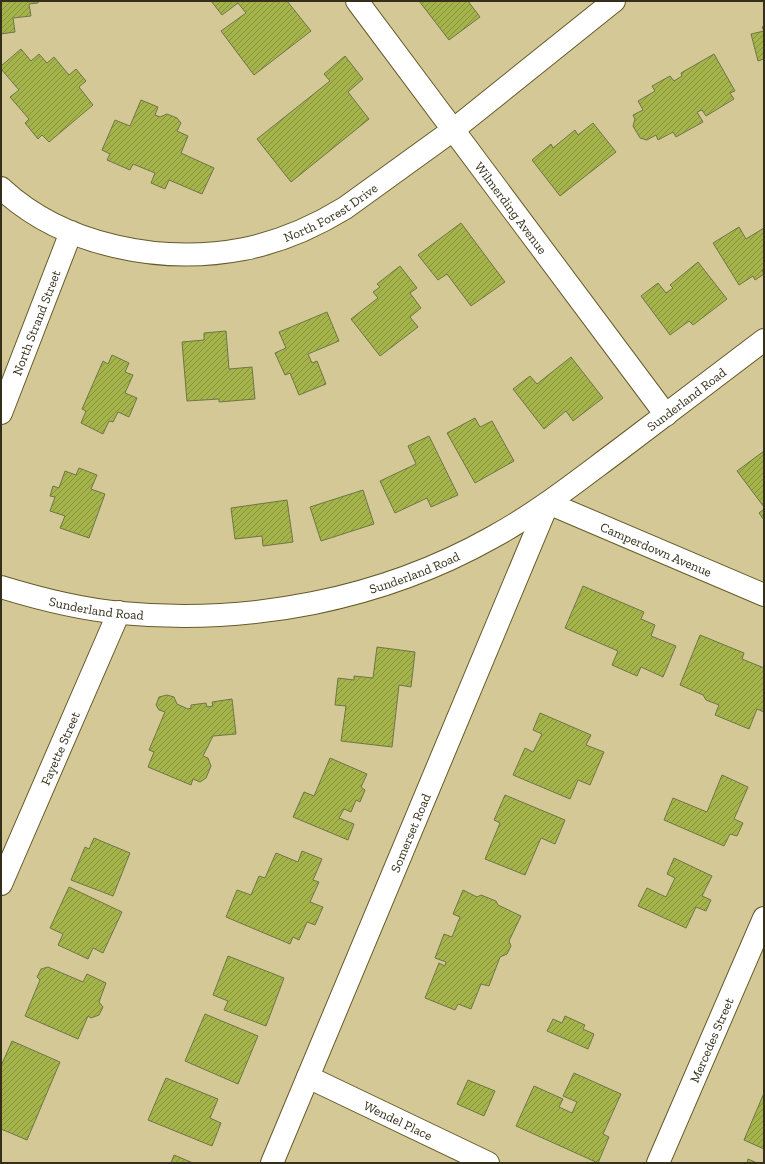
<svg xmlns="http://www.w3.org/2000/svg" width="765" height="1164" font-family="'Zilla Slab',serif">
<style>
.building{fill:url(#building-hatch);stroke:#6e7647}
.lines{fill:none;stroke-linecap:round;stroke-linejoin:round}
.minor-casing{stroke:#655a2a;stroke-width:24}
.minor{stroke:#fff;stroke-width:22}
.labels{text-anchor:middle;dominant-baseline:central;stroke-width:3.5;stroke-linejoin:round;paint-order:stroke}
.street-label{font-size:13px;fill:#342f1b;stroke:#e1d6a2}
</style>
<defs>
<pattern id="building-hatch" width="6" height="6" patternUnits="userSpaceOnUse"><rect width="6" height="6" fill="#a4b34a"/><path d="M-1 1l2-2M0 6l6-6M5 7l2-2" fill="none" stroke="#86923d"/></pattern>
</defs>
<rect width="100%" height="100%" fill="#d4c996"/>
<g class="building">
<path d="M 1,1 L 38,1 L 38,3 L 29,4 L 31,16 L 13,18 L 15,32 L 1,34 Z"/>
<path d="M 211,1 L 287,1 L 311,31 L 254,75 L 221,31 L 246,13 L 238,3 L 222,15 Z"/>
<path d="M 419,1 L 468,1 L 480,17 L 449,40 Z"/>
<path d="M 764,26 L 764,59 L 758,61 L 751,34 L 764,31 L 762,27 Z"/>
<path d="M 21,49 L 31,61 L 39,54 L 47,63 L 54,57 L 69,75 L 76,69 L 86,81 L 79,87 L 93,105 L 49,142 L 42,135 L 38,139 L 25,123 L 29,119 L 10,97 L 19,90 L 1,69 L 1,66 Z"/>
<path d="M 714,54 L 735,91 L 730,93 L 734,99 L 706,116 L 702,110 L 697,112 L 703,122 L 676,137 L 673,132 L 658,140 L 656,135 L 647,140 L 640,138 L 633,126 L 635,119 L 633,115 L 643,110 L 638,101 L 655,91 L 652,86 L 670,76 L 674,81 L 682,76 L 681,73 Z"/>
<path d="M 345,56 L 363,79 L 348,92 L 369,119 L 291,182 L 257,139 L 330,81 L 324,74 Z"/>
<path d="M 141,100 L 158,107 L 155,115 L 160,117 L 167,114 L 177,118 L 181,123 L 177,131 L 188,136 L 181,153 L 214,168 L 202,194 L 169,180 L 165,189 L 151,183 L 155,173 L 133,164 L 130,170 L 107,160 L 110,154 L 102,150 L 115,120 L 130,126 Z"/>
<path d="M 593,123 L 616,152 L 560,196 L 532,160 L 551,144 L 553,148 L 575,130 L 578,135 Z"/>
<path d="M 461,223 L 505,282 L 471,306 L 447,274 L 438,280 L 418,255 Z"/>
<path d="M 739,227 L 746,239 L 764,228 L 764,269 L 762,270 L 764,274 L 755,280 L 753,276 L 739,285 L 713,243 Z"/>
<path d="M 698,262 L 727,299 L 693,325 L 689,321 L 670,335 L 641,296 L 658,283 L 666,293 L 673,288 L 670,285 Z"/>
<path d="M 400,266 L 417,288 L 410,293 L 421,308 L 410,317 L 418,327 L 380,356 L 351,319 L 378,298 L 373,292 L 380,287 L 377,284 Z"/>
<path d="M 327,312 L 339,341 L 308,354 L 312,363 L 317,361 L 326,384 L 299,395 L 290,373 L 285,375 L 275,353 L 286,348 L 279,332 Z"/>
<path d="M 226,331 L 229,369 L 252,367 L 255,399 L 219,402 L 219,399 L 187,401 L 182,342 L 204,340 L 204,333 Z"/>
<path d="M 112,355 L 129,363 L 125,372 L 133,375 L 125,393 L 137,398 L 129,417 L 118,412 L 113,422 L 109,421 L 103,434 L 81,423 L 86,411 L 82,409 L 103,361 L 108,364 Z"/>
<path d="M 571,357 L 603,398 L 573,421 L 566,411 L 544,429 L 513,389 L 530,376 L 537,384 Z"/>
<path d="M 475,418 L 480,427 L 492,421 L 514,461 L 475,483 L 447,433 Z"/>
<path d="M 429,436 L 458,495 L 431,507 L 427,498 L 395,513 L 380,481 L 416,464 L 408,446 Z"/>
<path d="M 764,451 L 764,507 L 737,471 Z"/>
<path d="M 79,468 L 97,475 L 91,489 L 105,494 L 89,538 L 60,528 L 65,516 L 50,511 L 55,497 L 50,496 L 53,486 L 59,488 L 65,471 L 76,475 Z"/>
<path d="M 363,490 L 374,524 L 321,541 L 310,507 Z"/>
<path d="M 287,500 L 293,542 L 263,546 L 262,536 L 235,539 L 231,508 Z"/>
<path d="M 764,509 L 764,520 L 759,513 Z"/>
<path d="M 583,586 L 644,612 L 641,619 L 655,625 L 651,636 L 676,646 L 663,677 L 641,667 L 637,676 L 612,665 L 618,651 L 565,628 Z"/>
<path d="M 700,635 L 744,653 L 742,659 L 764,668 L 764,712 L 757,709 L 749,729 L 715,715 L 719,705 L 706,700 L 703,695 L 680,685 Z"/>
<path d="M 377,647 L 415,652 L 411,687 L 399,685 L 392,747 L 341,741 L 346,706 L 335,705 L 338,678 L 354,680 L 354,676 L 373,678 Z"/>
<path d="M 167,695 L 174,697 L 177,704 L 188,709 L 191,708 L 191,705 L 206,703 L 207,707 L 213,706 L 212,702 L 232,699 L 236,734 L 213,736 L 203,756 L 208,758 L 211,766 L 206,778 L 200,782 L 193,779 L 191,785 L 148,767 L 154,752 L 149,750 L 165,712 L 159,710 L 156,705 L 159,697 Z"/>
<path d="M 540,713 L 591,735 L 586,745 L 604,752 L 590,785 L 578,780 L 570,799 L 513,775 L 525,748 L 533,752 L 542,734 L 533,730 Z"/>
<path d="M 330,758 L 367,774 L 361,787 L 365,790 L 360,802 L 356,800 L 351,812 L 344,809 L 339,818 L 354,824 L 348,840 L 293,817 L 304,792 L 314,796 Z"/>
<path d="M 722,775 L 748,787 L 734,819 L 743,823 L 737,836 L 730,834 L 724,846 L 664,820 L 673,798 L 707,812 Z"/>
<path d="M 505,795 L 565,820 L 555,844 L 541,838 L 525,875 L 485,859 L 500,823 L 494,820 Z"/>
<path d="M 94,838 L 130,853 L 113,896 L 71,880 L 85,847 L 89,849 Z"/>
<path d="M 302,851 L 322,859 L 313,880 L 319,882 L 310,902 L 323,907 L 315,925 L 307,922 L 299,940 L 293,937 L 290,944 L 226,917 L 237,890 L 251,895 L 259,876 L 265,878 L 276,853 L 298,862 Z"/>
<path d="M 674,858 L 712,876 L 702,896 L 711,900 L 706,911 L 696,907 L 686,928 L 638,906 L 647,888 L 666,897 L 675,878 L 667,874 Z"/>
<path d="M 69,887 L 122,912 L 103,953 L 93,948 L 88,959 L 58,945 L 63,934 L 50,928 Z"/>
<path d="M 463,890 L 477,897 L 481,895 L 496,901 L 498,905 L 521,916 L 509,941 L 511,946 L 507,954 L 500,957 L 489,986 L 481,984 L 471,1009 L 458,1004 L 455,1010 L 425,998 L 439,963 L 445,966 L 446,962 L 435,958 L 444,934 L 452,937 L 460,917 L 453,914 Z"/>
<path d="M 228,956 L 284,978 L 266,1026 L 224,1010 L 228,1001 L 213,995 Z"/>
<path d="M 48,967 L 83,982 L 87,974 L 106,983 L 99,1002 L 103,1007 L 99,1015 L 91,1018 L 88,1016 L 78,1039 L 25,1016 L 40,980 L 37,977 L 41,969 Z"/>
<path d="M 205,1014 L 258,1036 L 238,1084 L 185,1061 Z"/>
<path d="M 565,1016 L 585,1025 L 583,1029 L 594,1034 L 588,1049 L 547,1031 L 553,1019 L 562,1023 Z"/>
<path d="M 12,1041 L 60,1062 L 27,1140 L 1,1129 L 1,1066 Z"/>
<path d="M 574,1073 L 621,1094 L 603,1134 L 609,1137 L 598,1163 L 516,1126 L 534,1086 L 563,1099 L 559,1107 L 572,1113 L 577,1102 L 563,1096 Z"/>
<path d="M 166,1078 L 218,1099 L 210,1118 L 221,1123 L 212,1146 L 148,1120 Z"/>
<path d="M 468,1080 L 495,1091 L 484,1116 L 457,1104 Z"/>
<path d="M 764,1093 L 764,1149 L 744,1140 Z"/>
<path d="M 174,1155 L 193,1163 L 171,1163 Z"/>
<path d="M 748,1159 L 757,1163 L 747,1163 Z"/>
</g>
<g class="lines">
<defs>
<g id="minor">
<path id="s1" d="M 357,1 L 666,415"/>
<path id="s2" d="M 1,188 C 63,246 162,265 244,249 C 279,242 314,227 345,208 L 453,130 L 614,1"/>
<path id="s3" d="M 1,413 L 71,232"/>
<path id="s4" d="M 1,587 C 40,599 80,609 121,613 C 249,625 381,600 493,537 C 537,513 576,482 615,453 C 665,415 714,378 764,340"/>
<path id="s5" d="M 1,884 L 119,612"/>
<path id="s6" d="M 308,1077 L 488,1163"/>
<path id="s7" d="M 272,1163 L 548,503 L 764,595"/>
<path id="s8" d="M 658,1163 L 764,918"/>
</g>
</defs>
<use href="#minor" class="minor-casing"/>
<use href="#minor" class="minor"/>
</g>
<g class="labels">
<g class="street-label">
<text stroke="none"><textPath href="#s1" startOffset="258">Wilmerding Avenue</textPath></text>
<text stroke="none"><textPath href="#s2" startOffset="354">North Forest Drive</textPath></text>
<text stroke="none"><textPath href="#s3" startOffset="97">North Strand Street</textPath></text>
<text stroke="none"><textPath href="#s4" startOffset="746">Sunderland Road</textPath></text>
<text stroke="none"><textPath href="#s7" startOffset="833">Camperdown Avenue</textPath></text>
<text stroke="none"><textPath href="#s4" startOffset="422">Sunderland Road</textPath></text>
<text stroke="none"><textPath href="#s4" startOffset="98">Sunderland Road</textPath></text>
<text stroke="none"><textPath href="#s5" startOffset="148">Fayette Street</textPath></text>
<text stroke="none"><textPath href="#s7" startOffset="358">Somerset Road</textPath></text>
<text stroke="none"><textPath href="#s8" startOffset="134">Mercedes Street</textPath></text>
<text stroke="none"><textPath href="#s6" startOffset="100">Wendel Place</textPath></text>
</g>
</g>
<rect width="765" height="1164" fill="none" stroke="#342f1b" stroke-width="4"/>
</svg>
